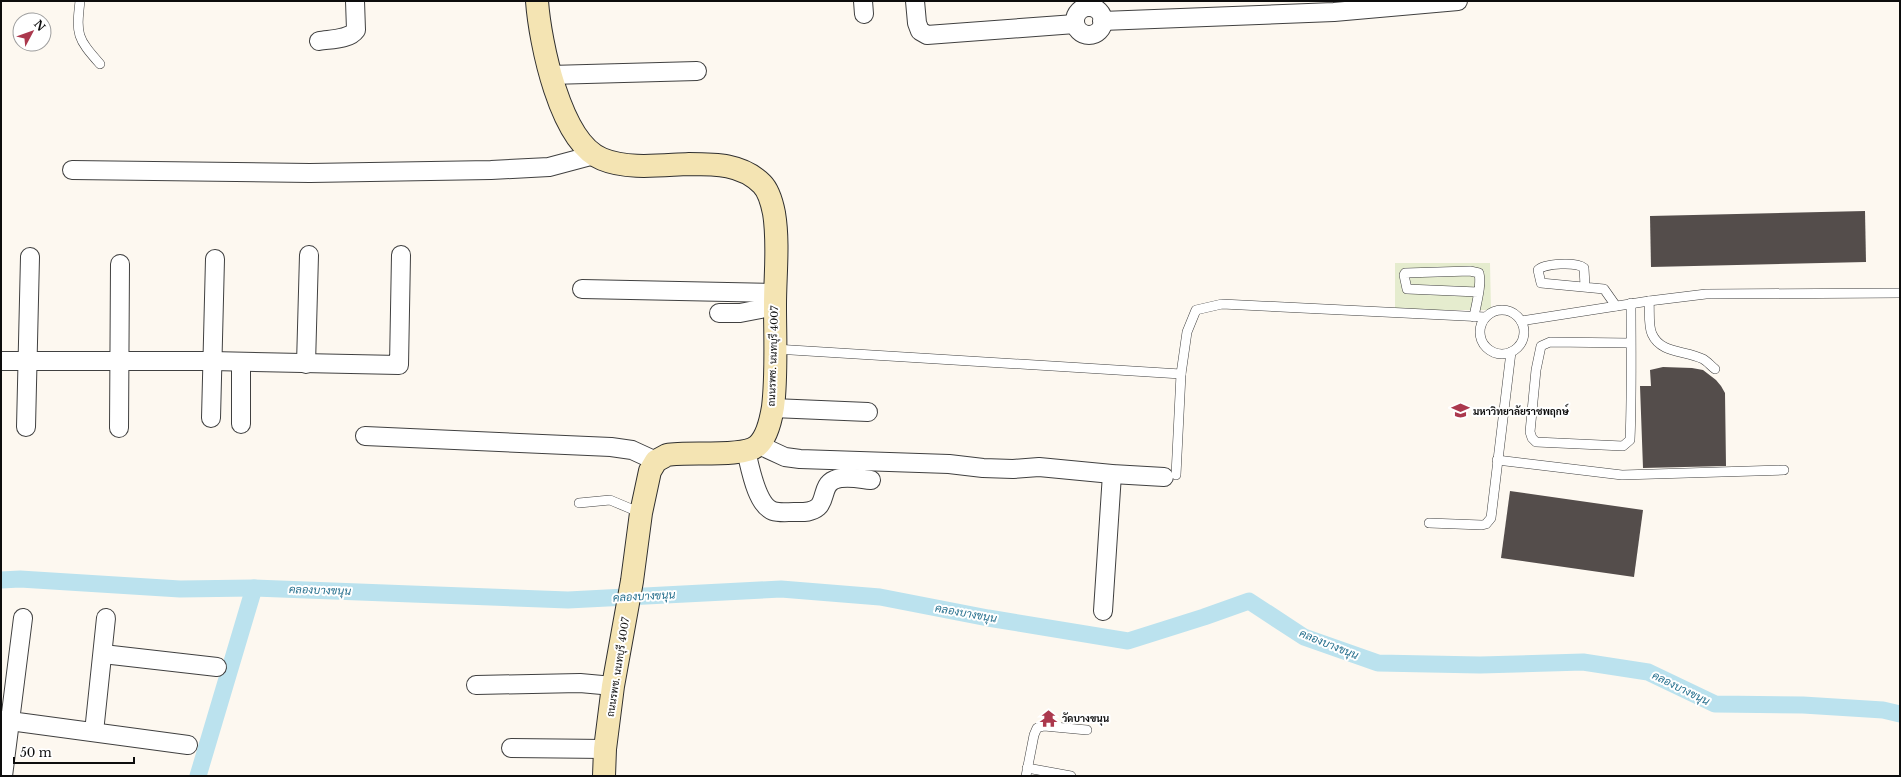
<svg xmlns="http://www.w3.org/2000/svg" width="1901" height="777" font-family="'Libre Baskerville',Sarabun,serif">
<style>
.pitch{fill:#e5ecce}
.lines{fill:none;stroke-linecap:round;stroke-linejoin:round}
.canal{stroke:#bbe2ee;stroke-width:17}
.building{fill:#544d4b}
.lane-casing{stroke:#404040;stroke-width:10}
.street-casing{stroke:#404040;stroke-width:20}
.secondary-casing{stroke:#2f2f2f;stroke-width:24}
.lane{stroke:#fff;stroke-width:9}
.street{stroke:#fff;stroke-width:18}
.secondary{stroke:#f4e4b3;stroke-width:22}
.labels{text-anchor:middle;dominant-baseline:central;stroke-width:4;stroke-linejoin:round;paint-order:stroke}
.street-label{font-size:10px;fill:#0d0d0d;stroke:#fff}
.poi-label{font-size:10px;font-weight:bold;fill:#0d0d0d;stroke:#fff;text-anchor:start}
.water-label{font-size:11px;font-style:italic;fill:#27708e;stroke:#fff}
</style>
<rect width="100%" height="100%" fill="#fdf8f0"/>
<path class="pitch" d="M 1395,263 L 1490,263 L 1491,310 L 1395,310 Z"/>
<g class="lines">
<g class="canal">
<path d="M 1,580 L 20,579 L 180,589 L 254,588 L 568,600 L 781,589 L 880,597 L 988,618 L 1128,641 L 1204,617 L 1249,601 L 1304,637 L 1378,663 L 1480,665 L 1583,662 L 1648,672 L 1715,704 L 1803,705 L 1883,710 L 1900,714"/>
<path d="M 198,776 L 254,588"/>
</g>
</g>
<g class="building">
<path d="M 1865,211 L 1866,262 L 1651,267 L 1650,216 Z"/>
<path d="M 1663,367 L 1692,368 L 1703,370 L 1716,380 L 1721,386 L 1725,393 L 1726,466 L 1643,468 L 1640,386 L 1651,386 L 1650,370 Z"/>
<path d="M 1510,491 L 1643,510 L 1634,577 L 1501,558 Z"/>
</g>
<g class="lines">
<defs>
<g id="lane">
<path d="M 80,1 C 76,35 77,38 100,64"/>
<path d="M 1585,286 L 1584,268 C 1577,262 1544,263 1538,270 L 1541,283 L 1604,289 L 1616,306"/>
<path d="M 1649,301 C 1650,310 1648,326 1652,334 C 1661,354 1685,350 1703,359 C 1707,361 1711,366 1715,369"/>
<path d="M 1631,303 C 1631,349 1632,394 1630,440 L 1623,446 L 1536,442 L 1532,438 L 1530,432 L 1536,370 L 1541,346 L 1550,342 L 1631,343"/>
<circle cx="1502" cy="332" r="22"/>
<path d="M 1474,317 C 1476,304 1482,286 1479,273 L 1470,271 L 1405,273 L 1404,275 L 1407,289 L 1478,292"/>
<path d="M 1521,321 L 1649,301 L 1706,294 L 1900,293"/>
<path d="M 775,349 L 1181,374"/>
<path d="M 1497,460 L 1622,475 L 1784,470"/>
<path d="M 1176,475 L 1181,374 L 1187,332 L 1196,310 L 1222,304 L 1485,317"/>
<path d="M 579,503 L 610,500 L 641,513"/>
<path d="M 1429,523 L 1482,525 L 1486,524 L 1491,518 L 1511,352"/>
<path d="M 1027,768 L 1071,776"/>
<path d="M 1026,776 L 1034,735 L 1037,728 L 1044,726 L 1087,730"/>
</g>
<g id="street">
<path d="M 863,1 L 864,14"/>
<path d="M 915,1 L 917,23 L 920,31 L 927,35 L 1075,24"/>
<circle cx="1089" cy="21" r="14"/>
<path d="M 1102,21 L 1334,12 L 1458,1"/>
<path d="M 319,41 C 330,39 349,40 356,30 L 355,1"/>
<path d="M 550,75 L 697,71"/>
<path d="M 72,170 L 310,173 L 491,170 L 549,167 L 594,155"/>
<path d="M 582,289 L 775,293"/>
<path d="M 719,313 L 740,313 L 775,306"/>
<path d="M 1,361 L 212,361 L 399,365 L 401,255"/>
<path d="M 306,364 L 309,255"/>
<path d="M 773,408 L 868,412"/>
<path d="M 211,418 L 215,259"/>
<path d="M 241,424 L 241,363"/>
<path d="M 26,427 L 30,257"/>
<path d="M 119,428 L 120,264"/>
<path d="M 365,436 L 611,447 L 632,450 L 656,461"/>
<path d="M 759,445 L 785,457 L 800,459 L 949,464 L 983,468 L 1013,469 L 1039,467 L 1112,474 L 1164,477"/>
<path d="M 746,451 C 750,466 756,505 773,511 C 779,513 787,512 794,512 C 802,512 811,513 818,507 C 826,500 822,485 834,480 C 845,475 860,479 871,480"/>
<path d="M 1103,611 L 1112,474"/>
<path d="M 23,618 L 10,721 L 188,745"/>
<path d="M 103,654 L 217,667"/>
<path d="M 476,685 L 580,683 L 613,686"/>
<path d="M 1,720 L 10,721 L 3,776"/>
<path d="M 94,732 L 106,618"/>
<path d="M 511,748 L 605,749"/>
</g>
<path id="secondary" d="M 537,1 C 540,42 560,142 602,159 C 628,170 662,165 689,164 C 716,164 742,164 762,184 C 769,191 772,203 774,213 C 779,243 775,275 775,305 C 775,338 777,374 773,407 C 771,419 767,438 757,446 C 742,458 688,451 667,455 L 656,461 L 650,471 L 641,513 L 632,581 L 613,686 L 605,749 L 604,776"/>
</defs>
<use href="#lane" class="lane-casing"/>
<use href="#street" class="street-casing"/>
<use href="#secondary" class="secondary-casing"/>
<use href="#lane" class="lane"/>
<use href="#street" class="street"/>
<use href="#secondary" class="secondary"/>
</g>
<defs>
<symbol id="university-bare" viewBox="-9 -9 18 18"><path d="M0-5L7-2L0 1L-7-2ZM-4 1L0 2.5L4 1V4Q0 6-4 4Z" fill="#ab384d" stroke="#fff" stroke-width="2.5" paint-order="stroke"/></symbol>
<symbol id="temple-bare" viewBox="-9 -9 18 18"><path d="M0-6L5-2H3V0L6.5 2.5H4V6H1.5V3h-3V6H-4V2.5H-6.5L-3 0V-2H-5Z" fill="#ab384d" stroke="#fff" stroke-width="2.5" paint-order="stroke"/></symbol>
</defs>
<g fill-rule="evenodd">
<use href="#university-bare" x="1448" y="398" width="25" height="25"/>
<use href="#temple-bare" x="1036" y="706" width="25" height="25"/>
</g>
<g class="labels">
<g class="street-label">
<text transform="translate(773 356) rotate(-88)">ถนนรพช. นนทบุรี 4007</text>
<text transform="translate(618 667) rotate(-81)">ถนนรพช. นนทบุรี 4007</text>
</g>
<g class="poi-label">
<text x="1473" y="411">มหาวิทยาลัยราชพฤกษ์</text>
<text x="1062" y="718">วัดบางขนุน</text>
</g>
<g class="water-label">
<text transform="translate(320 590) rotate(2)">คลองบางขนุน</text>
<text transform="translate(644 596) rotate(-3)">คลองบางขนุน</text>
<text transform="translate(966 613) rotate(10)">คลองบางขนุน</text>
<text transform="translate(1329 644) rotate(22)">คลองบางขนุน</text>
<text transform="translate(1681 688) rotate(26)">คลองบางขนุน</text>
</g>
</g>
<rect width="1901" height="777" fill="none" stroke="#0d0d0d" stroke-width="4"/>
<g transform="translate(32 32) rotate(49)"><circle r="19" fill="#ffffff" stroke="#9e9e9e"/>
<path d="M0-3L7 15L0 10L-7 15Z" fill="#ab384d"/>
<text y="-6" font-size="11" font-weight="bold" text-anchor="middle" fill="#0d0d0d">N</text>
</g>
<path d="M14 757v6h120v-6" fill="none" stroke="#0d0d0d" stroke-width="2"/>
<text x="20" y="757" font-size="12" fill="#0d0d0d" stroke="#ffffff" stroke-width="3" paint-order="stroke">50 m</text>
</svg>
